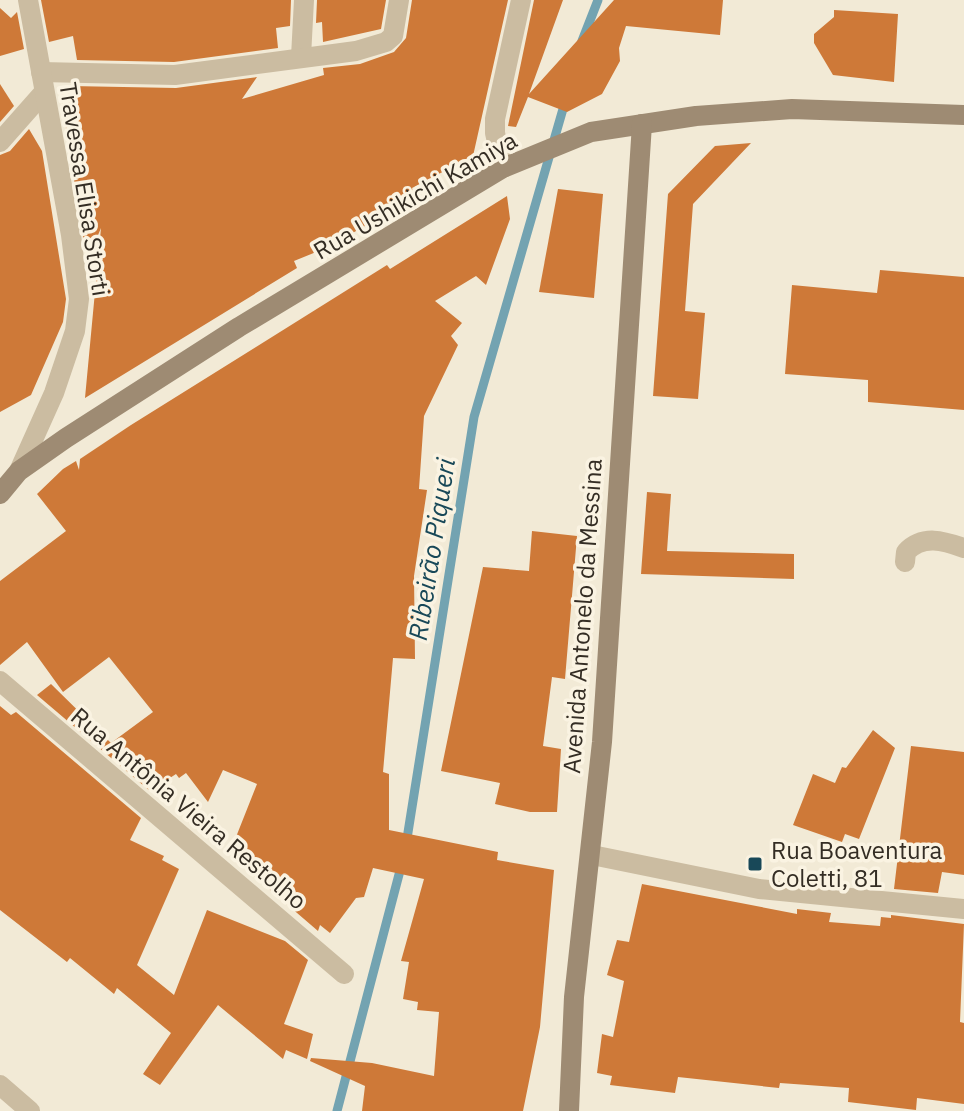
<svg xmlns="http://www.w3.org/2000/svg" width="964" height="1111" font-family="'IBM Plex Sans',sans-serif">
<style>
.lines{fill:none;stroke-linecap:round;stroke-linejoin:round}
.stream{stroke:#73a3b1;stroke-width:9}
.building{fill:#ce7938}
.street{stroke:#cbbca1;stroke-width:20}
.secondary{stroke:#9e8b73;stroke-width:20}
.poi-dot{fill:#184858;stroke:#faf3e2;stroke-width:3}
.labels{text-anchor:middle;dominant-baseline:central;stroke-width:7;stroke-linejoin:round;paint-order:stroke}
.street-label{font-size:24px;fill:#342d24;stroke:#faf3e2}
.poi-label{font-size:24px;fill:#342d24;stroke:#faf3e2;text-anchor:start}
.water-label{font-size:26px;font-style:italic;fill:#184858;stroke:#faf3e2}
</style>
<rect width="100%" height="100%" fill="#f2ead6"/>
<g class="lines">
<g class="stream">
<path d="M 582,41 L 598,0"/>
<path d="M 406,845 L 474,417 L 565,102"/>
<path d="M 337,1111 L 402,863"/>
</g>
</g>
<g class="building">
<path d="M 41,0 L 291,0 L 290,26 L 276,28 L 278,48 L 174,62 L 77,60 L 73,36 L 49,42 Z"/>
<path d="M 317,0 L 386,0 L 381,29 L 323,42 L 322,22 L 316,23 Z"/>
<path d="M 412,0 L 508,0 L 473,156 L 412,188 L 414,195 L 400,202 L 402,205 L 326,248 L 294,261 L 297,268 L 85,398 L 101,228 L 87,261 L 60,91 L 70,91 L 70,86 L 176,88 L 257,77 L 242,99 L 324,75 L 323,68 L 360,64 L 394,52 L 406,38 Z"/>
<path d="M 534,0 L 563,0 L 529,94 L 614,0 L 723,0 L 720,35 L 626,26 L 619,48 L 620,61 L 602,94 L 567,112 L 528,97 L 516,127 L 508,126 Z"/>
<path d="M 0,8 L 11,18 L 17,12 L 24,49 L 0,56 Z"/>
<path d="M 834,10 L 898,14 L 894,82 L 833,75 L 814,43 L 814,34 L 834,17 Z"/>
<path d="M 0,84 L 14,106 L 0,122 Z"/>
<path d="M 29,129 L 42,151 L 66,299 L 63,322 L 31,395 L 0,412 L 0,155 L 10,151 Z"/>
<path d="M 751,143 L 693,204 L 685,311 L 705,313 L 698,399 L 653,396 L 668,194 L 715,146 Z"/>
<path d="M 558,189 L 603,194 L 594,298 L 539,292 Z"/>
<path d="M 507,196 L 510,219 L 486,285 L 476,276 L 435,301 L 462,323 L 451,336 L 458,345 L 424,416 L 419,489 L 427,490 L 414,576 L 415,659 L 393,658 L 383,772 L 389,774 L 389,830 L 498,852 L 497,860 L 554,870 L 540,1027 L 523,1111 L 362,1111 L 365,1086 L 310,1061 L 311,1058 L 372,1063 L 434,1076 L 439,1012 L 417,1010 L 418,1002 L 403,999 L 409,962 L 401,961 L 424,879 L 373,868 L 364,897 L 356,898 L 330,933 L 320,925 L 318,931 L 233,858 L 244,848 L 236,837 L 257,784 L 223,770 L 208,802 L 186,773 L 179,778 L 176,774 L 150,791 L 37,695 L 51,684 L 111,743 L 153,712 L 109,657 L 63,692 L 27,642 L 0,665 L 0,581 L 66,531 L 37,494 L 63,469 L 76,461 L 79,470 L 80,459 L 131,425 L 387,265 L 390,269 Z"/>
<path d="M 880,270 L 964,277 L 964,410 L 868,402 L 868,380 L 785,374 L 792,285 L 877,293 Z"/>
<path d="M 647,492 L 671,494 L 667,551 L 794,554 L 794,579 L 641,574 Z"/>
<path d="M 532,531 L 577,536 L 565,679 L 552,677 L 543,746 L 561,749 L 557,812 L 530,812 L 495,804 L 500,783 L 441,771 L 483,567 L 529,571 Z"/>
<path d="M 0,706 L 11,715 L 16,712 L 141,818 L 130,840 L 164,856 L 162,860 L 179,869 L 137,965 L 174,995 L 207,910 L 285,941 L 308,960 L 284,1024 L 313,1034 L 307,1059 L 286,1050 L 283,1059 L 218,1005 L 160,1085 L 143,1074 L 171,1033 L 117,988 L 114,994 L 70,958 L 67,962 L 0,910 Z"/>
<path d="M 873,730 L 895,748 L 859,839 L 845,834 L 842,842 L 793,825 L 813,774 L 835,783 L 842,767 L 846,768 Z"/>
<path d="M 911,746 L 964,752 L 964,875 L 942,872 L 938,893 L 894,889 Z"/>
<path d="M 642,884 L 797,914 L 797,909 L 831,913 L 829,922 L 880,926 L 881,917 L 891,918 L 891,915 L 964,924 L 960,1022 L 964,1023 L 964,1104 L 917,1098 L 916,1110 L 848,1102 L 849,1088 L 780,1083 L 779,1088 L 678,1077 L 675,1093 L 610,1085 L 612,1076 L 597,1073 L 602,1034 L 613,1037 L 624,981 L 607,975 L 617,940 L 629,942 Z"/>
</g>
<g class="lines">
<g class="street">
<path d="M 301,57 L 304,0"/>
<path d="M 41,72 L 175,75 L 356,51 L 386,42 L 393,36 L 399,0"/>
<path d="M 0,142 L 44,92"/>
<path d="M 503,168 L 495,133 L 495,119 L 521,0"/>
<path d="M 19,471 L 54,393 L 75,331 L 79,299 L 71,235 L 28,0"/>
<path d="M 905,562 L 906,552 C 923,534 944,541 964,548"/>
<path d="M 0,681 L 344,974"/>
<path d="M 592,855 L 759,889 L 964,909"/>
<path d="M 0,1085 L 30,1111"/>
</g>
<g class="secondary">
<path d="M 0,494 L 19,471 L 66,438 L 239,327 L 503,168 L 591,132 L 696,116 L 792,109 L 964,115"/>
<path d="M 569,1111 L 574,997 L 602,742 L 642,124"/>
</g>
</g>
<rect class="poi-dot" x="747" y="856" width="16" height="16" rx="4"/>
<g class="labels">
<g class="street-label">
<text transform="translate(85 189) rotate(81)">Travessa Elisa Storti</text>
<text transform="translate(415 195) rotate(-30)">Rua Ushikichi Kamiya</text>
<text transform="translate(582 616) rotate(-86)">Avenida Antonelo da Messina</text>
<text transform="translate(189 808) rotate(40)">Rua Antônia Vieira Restolho</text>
</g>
<g class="poi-label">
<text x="771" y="850">Rua Boaventura<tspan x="771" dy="28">Coletti, 81</tspan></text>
</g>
<g class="water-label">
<text transform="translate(431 549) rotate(-81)">Ribeirão Piqueri</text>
</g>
</g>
</svg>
